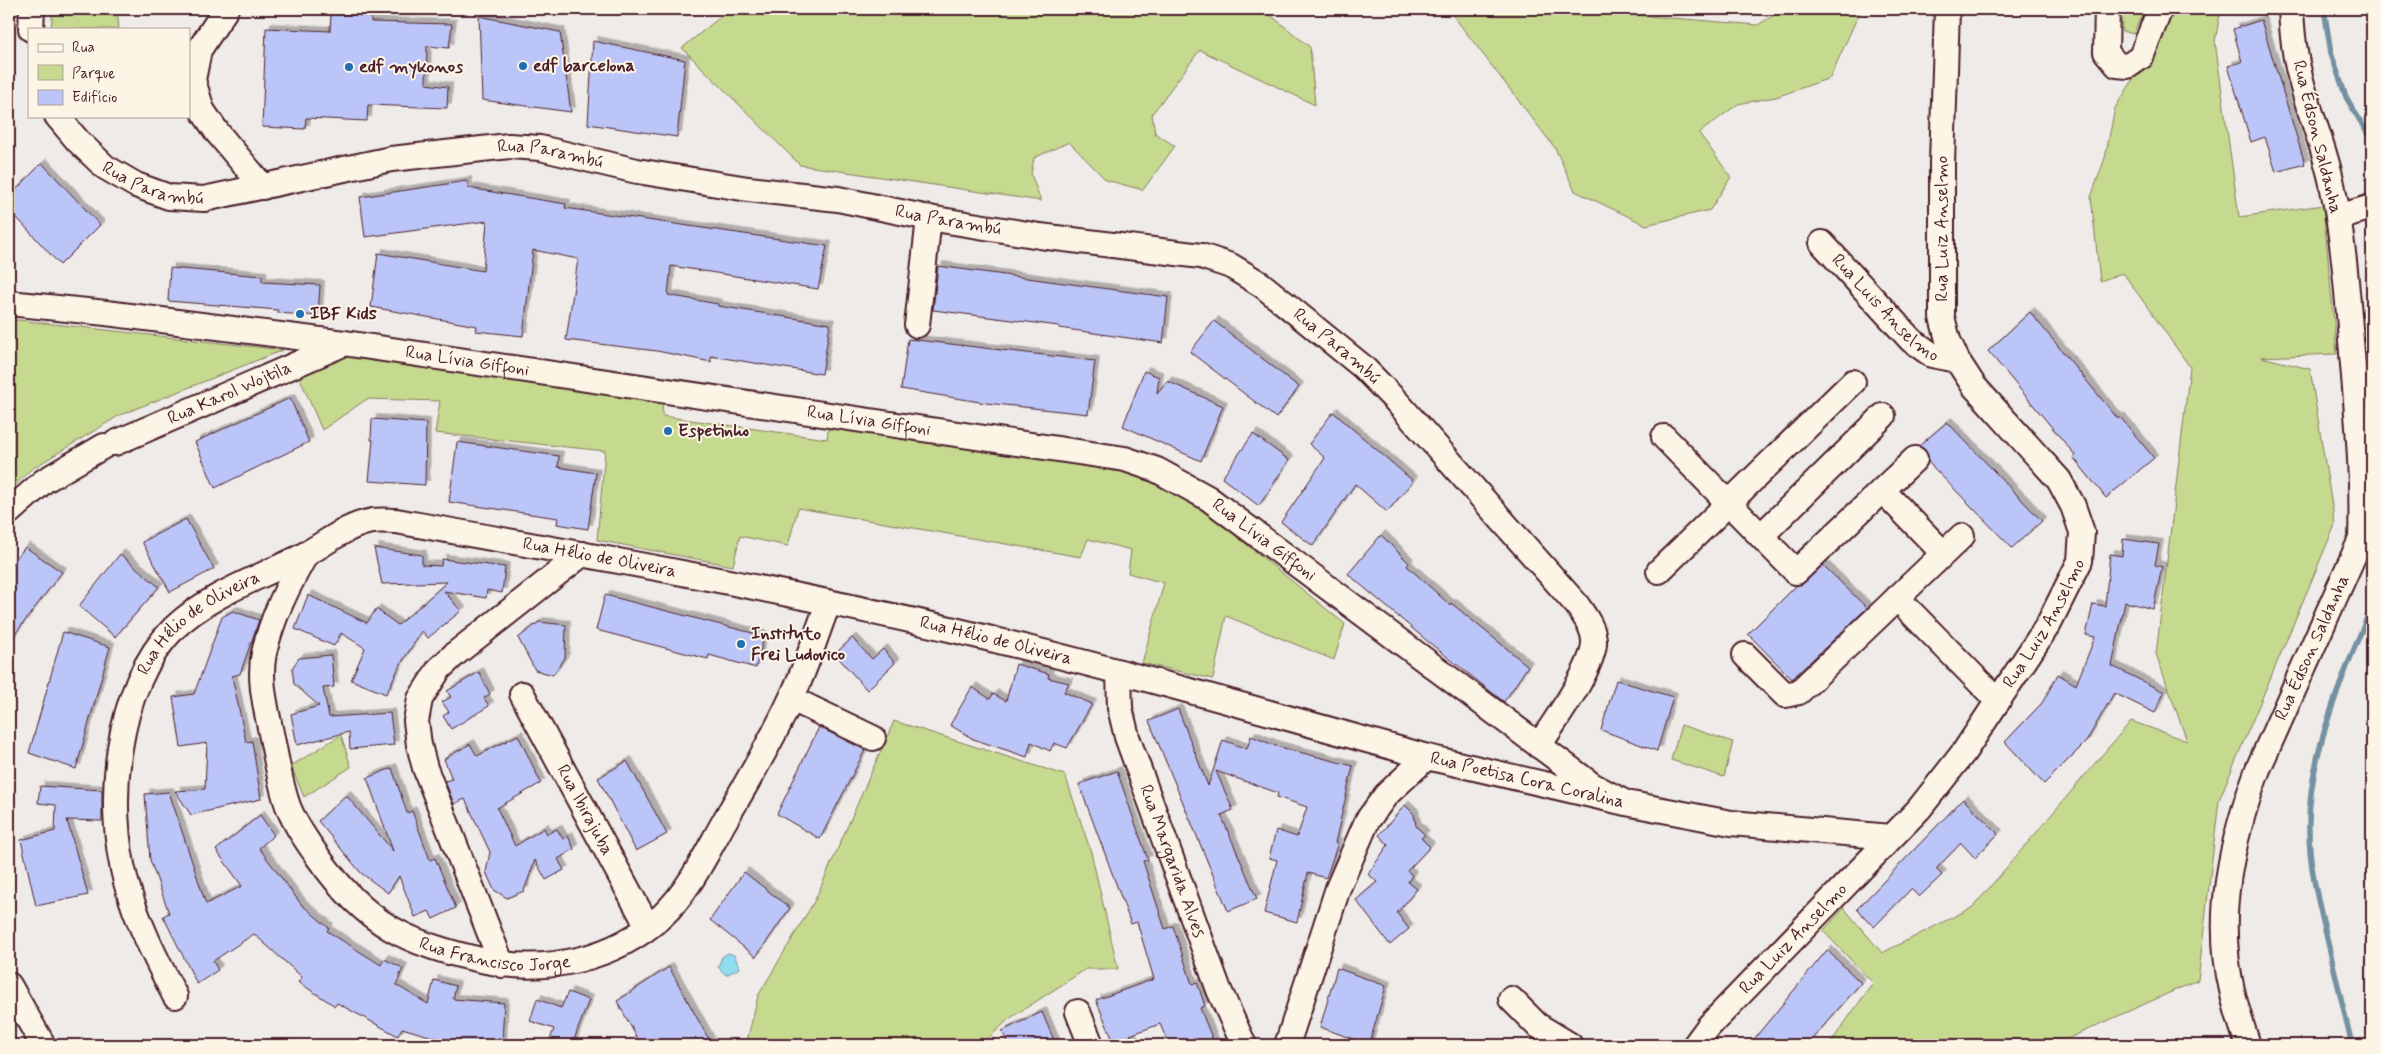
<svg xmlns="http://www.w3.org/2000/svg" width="2381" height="1054" font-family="Mynerve,sans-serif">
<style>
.green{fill:#c5d98f;stroke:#887c5d}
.water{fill:#90ddef;stroke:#7491a1}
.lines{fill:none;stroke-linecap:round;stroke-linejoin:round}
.stream{stroke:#7491a1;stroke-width:5.5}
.building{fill:#bcc5f7;stroke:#4a1f2b;filter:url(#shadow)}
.minor-casing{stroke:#4a1f2b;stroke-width:28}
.minor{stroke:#fcf5e5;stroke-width:24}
.poi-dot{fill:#1f6fb2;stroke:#fcf5e5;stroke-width:2}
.labels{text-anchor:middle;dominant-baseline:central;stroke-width:4;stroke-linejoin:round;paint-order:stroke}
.poi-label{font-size:18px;font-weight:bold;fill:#4a1f2b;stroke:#fcf5e5;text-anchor:start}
.street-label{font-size:18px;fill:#4a1f2b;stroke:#fcf5e5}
</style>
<defs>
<filter id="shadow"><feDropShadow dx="4.5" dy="-4.5" stdDeviation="0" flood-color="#0004"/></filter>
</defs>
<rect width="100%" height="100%" fill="#efebe9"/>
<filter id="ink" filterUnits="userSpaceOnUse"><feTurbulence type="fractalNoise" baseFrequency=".02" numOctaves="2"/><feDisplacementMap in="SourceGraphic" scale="10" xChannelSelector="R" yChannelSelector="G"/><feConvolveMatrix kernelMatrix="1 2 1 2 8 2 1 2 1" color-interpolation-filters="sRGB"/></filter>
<g filter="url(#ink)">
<g class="green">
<path d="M 53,9 L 117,9 L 119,29 L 51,29 Z"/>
<path d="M 730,9 L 1263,9 L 1310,47 L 1315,105 L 1200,50 L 1152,114 L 1155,133 L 1175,146 L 1143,190 L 1106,180 L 1069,142 L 1034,158 L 1031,174 L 1041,201 L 800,165 L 682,48 Z"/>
<path d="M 1448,9 L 1596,9 L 1598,12 L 1758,25 L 1783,9 L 1861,9 L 1830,78 L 1776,97 L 1738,104 L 1699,133 L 1731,177 L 1710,210 L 1646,225 L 1575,191 L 1555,148 Z"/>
<path d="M 2121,9 L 2145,9 L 2133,34 L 2122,31 Z"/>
<path d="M 2162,9 L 2221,9 L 2215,41 L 2239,217 L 2323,205 L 2337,354 L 2261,357 L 2310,369 L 2335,525 L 2219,800 L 2198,980 L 2067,1039 L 1877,1039 L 1876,1045 L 1829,1045 L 1873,983 L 1823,931 L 1844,908 L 1882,953 L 1973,907 L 2131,721 L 2187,741 L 2156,654 L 2190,367 L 2123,273 L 2100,281 L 2091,197 L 2105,158 L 2115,108 L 2131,83 Z"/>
<path d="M 9,319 L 283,350 L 120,415 L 30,470 L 9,492 Z"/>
<path d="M 355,352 L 663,399 L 662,416 L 827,439 L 829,422 L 1136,471 L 1204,510 L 1345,624 L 1334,660 L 1226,616 L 1213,679 L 1142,663 L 1164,583 L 1128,573 L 1131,550 L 1088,539 L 1081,557 L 798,508 L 788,546 L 740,536 L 733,566 L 597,540 L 605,451 L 435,433 L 440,401 L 367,399 L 322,430 L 299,376 Z"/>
<path d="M 894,721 L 1065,775 L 1091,852 L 1118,969 L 1086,969 L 1009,1019 L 981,1045 L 746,1045 L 758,996 L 815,900 Z"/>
<path d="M 1681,725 L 1733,742 L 1724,777 L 1671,760 Z"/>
<path d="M 341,735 L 351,767 L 304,797 L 291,766 Z"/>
</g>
<path class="water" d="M 728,953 L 734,955 L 740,968 L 726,975 L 718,967 L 722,957 Z"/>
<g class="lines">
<g class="stream">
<path d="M 2324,9 L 2331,53 L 2346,97 L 2372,141"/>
<path d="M 2352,1045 C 2344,1010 2335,974 2327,938 C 2318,901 2308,862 2309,823 C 2309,753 2345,669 2372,606"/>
</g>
</g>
<g class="building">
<path d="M 331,14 L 371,15 L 371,22 L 452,24 L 449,48 L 427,46 L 426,84 L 448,87 L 447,108 L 368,105 L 367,121 L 306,118 L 305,129 L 262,127 L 266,28 L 330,31 Z"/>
<path d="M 479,16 L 560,32 L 571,112 L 482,100 Z"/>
<path d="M 2261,20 L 2305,164 L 2276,172 L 2265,137 L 2251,142 L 2228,66 L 2242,62 L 2233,29 Z"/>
<path d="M 593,41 L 685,60 L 677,137 L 588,124 Z"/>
<path d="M 42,163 L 100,225 L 60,265 L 9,209 L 9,197 Z"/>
<path d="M 467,181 L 468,188 L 566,204 L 565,208 L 827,246 L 818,289 L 671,266 L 668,295 L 718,304 L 718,306 L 830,324 L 822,374 L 711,356 L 711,362 L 657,351 L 566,340 L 578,259 L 533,250 L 523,336 L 476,331 L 477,326 L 371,307 L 378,253 L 483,271 L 487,221 L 365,237 L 360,197 Z"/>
<path d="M 938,266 L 1168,297 L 1163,343 L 1059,328 L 1059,326 L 933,310 Z"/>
<path d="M 170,268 L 262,276 L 262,282 L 320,285 L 318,316 L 278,313 L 278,310 L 168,301 Z"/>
<path d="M 2030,312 L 2118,419 L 2120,417 L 2154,458 L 2106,498 L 2073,457 L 2075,455 L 1988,351 Z"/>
<path d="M 1214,321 L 1299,387 L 1276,418 L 1190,352 Z"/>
<path d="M 908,339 L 1095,361 L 1088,414 L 986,403 L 901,389 Z"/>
<path d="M 1144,371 L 1159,377 L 1157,393 L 1167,381 L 1223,406 L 1201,461 L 1123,426 Z"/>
<path d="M 290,398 L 309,442 L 215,488 L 195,442 Z"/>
<path d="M 1333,412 L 1413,481 L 1387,512 L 1355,484 L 1313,546 L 1281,522 L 1325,458 L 1309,444 Z"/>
<path d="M 372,419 L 426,423 L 425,485 L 369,481 L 373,440 L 371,440 Z"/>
<path d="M 1947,422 L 2042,521 L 2012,548 L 1928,462 L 1925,450 L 1919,446 Z"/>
<path d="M 1253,434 L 1289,460 L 1259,506 L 1222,478 Z"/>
<path d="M 457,442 L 559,456 L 558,467 L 596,473 L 588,529 L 557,524 L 558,518 L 449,502 Z"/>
<path d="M 186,519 L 214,569 L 170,592 L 142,542 Z"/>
<path d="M 1381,535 L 1409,563 L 1407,566 L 1450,605 L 1451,603 L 1528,666 L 1504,702 L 1426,640 L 1348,574 Z"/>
<path d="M 2123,539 L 2159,544 L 2155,565 L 2162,567 L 2153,609 L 2125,602 L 2112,666 L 2164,692 L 2155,713 L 2114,693 L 2086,742 L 2044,784 L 2005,742 L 2042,703 L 2058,674 L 2076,685 L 2095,637 L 2086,635 L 2093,604 L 2105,606 L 2110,554 L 2122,556 Z"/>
<path d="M 25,547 L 62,572 L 9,642 L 9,568 Z"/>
<path d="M 374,548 L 422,555 L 422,565 L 441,566 L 442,559 L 505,567 L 502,593 L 487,590 L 486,598 L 444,591 L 461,611 L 428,638 L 422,631 L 400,665 L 386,694 L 351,680 L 365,648 L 341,633 L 334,646 L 295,629 L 308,595 L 367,623 L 376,609 L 398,625 L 447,582 L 382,584 Z"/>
<path d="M 120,554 L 159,587 L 115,637 L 79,606 Z"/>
<path d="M 1823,565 L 1867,608 L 1792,679 L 1748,634 L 1797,585 L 1805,582 Z"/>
<path d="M 605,595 L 764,636 L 756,668 L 709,655 L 708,659 L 596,630 Z"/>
<path d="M 233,611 L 259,620 L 240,674 L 232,676 L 246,742 L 252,741 L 261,799 L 191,815 L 175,791 L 205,789 L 207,743 L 181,747 L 173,697 L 194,694 L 222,617 Z"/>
<path d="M 539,622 L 566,625 L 565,658 L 553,675 L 535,670 L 518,638 Z"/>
<path d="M 63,632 L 110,647 L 76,769 L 29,753 Z"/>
<path d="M 852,638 L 872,659 L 883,649 L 895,663 L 867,690 L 835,654 Z"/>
<path d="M 331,655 L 334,687 L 323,688 L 329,717 L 390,713 L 394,745 L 350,749 L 349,732 L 297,745 L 291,714 L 319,706 L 294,684 L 292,668 L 299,658 Z"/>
<path d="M 1016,664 L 1049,674 L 1048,678 L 1069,683 L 1064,692 L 1092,704 L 1067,748 L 1054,743 L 1050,751 L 1031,742 L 1027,757 L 973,739 L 950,725 L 972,687 L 990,699 L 993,694 L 1006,701 Z"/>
<path d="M 479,672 L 490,694 L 484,698 L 489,706 L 451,729 L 443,716 L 449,712 L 442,702 L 451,697 L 447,691 Z"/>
<path d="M 1616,680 L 1673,697 L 1657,751 L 1601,730 Z"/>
<path d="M 1178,709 L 1208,786 L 1223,740 L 1247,749 L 1251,736 L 1276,746 L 1353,766 L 1335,843 L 1338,843 L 1326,878 L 1308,873 L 1297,922 L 1264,913 L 1277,860 L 1269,858 L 1276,830 L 1297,837 L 1307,807 L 1277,797 L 1278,793 L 1216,771 L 1233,810 L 1221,815 L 1257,899 L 1228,911 L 1149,721 Z"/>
<path d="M 819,727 L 865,750 L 820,839 L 777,814 Z"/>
<path d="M 518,735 L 541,783 L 497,808 L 515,846 L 544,828 L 547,834 L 557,829 L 563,839 L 568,836 L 574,849 L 558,859 L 564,870 L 546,880 L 535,860 L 524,891 L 507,898 L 494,890 L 486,872 L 490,852 L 465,799 L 454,804 L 445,781 L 452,779 L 444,759 L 470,744 L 477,756 Z"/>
<path d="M 627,761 L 667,834 L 636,851 L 598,778 Z"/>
<path d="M 392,768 L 407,813 L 412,811 L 430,860 L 435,858 L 456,908 L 433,919 L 429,911 L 415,917 L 399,876 L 388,893 L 361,873 L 318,821 L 346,795 L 393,851 L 367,778 Z"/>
<path d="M 1117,771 L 1148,860 L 1143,861 L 1165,929 L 1173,926 L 1192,984 L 1197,982 L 1205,1006 L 1200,1008 L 1215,1045 L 1169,1045 L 1160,1024 L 1130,1035 L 1135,1045 L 1115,1045 L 1096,1000 L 1154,979 L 1137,922 L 1131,924 L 1079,784 Z"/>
<path d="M 40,786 L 102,790 L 102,821 L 67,820 L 88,895 L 36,906 L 21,840 L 55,831 L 56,805 L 38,803 Z"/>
<path d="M 169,792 L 206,904 L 242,886 L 216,850 L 260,815 L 274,835 L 259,848 L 301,904 L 329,928 L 327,931 L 381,965 L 384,959 L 403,968 L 396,985 L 428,1004 L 434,980 L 456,986 L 453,999 L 504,1003 L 502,1045 L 459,1045 L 402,1028 L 398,1036 L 337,1003 L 335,1006 L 298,982 L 302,977 L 254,934 L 213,961 L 218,970 L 197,984 L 163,916 L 169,913 L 150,860 L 145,794 Z"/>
<path d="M 1963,799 L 1998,834 L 1975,858 L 1961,843 L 1936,869 L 1942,875 L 1919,897 L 1911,889 L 1874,927 L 1857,909 Z"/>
<path d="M 1405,805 L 1414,814 L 1416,826 L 1425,835 L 1421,838 L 1430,847 L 1407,871 L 1412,875 L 1408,882 L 1417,889 L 1397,913 L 1409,929 L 1390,945 L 1356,900 L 1377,882 L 1368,874 L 1388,845 L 1379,835 Z"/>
<path d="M 744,872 L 790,908 L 756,957 L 710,920 Z"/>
<path d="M 1827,950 L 1861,983 L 1807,1045 L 1749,1045 Z"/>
<path d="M 669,967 L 712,1045 L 641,1045 L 617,1001 Z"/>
<path d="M 1337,968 L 1386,986 L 1369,1045 L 1320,1027 Z"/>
<path d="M 568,992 L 589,1000 L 572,1045 L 548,1045 L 554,1029 L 530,1021 L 537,999 L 561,1008 Z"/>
<path d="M 1042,1012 L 1056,1045 L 1009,1045 L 1002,1031 Z"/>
</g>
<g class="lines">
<defs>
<g id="minor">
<path d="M 226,9 L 199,50 L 193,80 L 202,110 L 217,132 L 263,187"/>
<path d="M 2107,9 L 2106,52 L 2117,65 L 2128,66 L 2141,57 L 2160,9"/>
<path d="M 31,29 L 32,9"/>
<path id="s1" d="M 57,116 L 78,141 L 105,167 L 136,185 L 169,197 L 204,199 L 391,159 L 509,146 L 540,148 L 637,171 L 748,189 L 838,199 L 929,218 L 1040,236 L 1201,256 L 1231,266 L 1262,285 L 1363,367 L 1397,402 L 1577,605 C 1585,617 1595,629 1594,644 C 1591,672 1555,720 1539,746"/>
<path d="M 2338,217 L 2372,207"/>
<path id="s2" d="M 1822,243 L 1911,340 L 1932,355 L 1957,360"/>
<path id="s3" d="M 9,303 L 106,313 L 344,343 L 1125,459 L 1157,470 L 1208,498 L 1592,785 L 1626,803"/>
<path d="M 917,325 L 929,218"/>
<path d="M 1664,437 L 1796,572 L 1915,459"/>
<path id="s4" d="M 115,443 L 343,344"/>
<path d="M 1882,490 L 1943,553"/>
<path d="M 9,512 L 44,481 L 104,446"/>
<path d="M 1761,536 L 1883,416"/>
<path id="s5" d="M 306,554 C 288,586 272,617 264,653 C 258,681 267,711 272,738 C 277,761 280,784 288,806 C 295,825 307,841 318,857 C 365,924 408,945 486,961 C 547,974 615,959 662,916 C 689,891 706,854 724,822 C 747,782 772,741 791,699 C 806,668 816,635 828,604"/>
<path d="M 1659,571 L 1853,382"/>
<path d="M 1897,598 L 1998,701"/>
<path d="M 1745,655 L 1785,695 L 1799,692 L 1962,536"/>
<path id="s6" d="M 1119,672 L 1120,708 L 1127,737 L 1219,990 L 1244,1045"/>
<path id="s7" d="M 522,694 L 648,927"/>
<path d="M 792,699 L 873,738"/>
<path d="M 502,965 L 425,768 L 419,745 L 416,721 L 420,699 L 439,669 L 455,654 L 582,554"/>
<path d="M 9,985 L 43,1045"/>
<path id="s8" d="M 175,996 C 156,959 137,922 126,882 C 105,804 115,687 174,628 C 202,601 240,585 275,569 C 285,564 296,560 306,554 C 328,542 347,525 373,521 C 381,520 389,521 396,521 C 582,554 770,587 954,630 C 1113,668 1270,713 1427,757"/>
<path d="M 1511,999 L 1537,1025 L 1570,1045"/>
<path d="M 1078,1012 L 1091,1045"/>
<path id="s9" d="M 1287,1045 L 1338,888 L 1367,821 L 1386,795 L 1427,757 L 1626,803 L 1731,823 L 1891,837"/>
<path id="s10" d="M 1695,1045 L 1709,1026 L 1919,809 L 1964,752 L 2048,625 L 2080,561 L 2082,532 L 2073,506 L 2059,480 L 1974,386 L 1957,360 L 1948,340 L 1942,317 L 1942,163 L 1947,9"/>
<path id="s11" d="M 2248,1045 C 2242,1027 2236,1009 2232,990 C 2214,915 2232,839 2258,769 L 2361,539 C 2363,481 2358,423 2353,365 C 2348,306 2345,247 2333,189 C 2326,150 2309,114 2300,76 C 2294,54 2292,31 2291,9"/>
</g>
</defs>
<use href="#minor" class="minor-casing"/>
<use href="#minor" class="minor"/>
</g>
</g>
<g class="poi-dot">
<circle cx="523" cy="66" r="5"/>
<circle cx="349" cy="67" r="5"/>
<circle cx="300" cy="314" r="5"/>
<circle cx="668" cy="431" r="5"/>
<circle cx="741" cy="644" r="5"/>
</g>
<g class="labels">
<g class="poi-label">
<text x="533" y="66">edf barcelona</text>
<text x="359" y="67">edf mykonos</text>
<text x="310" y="314">IBF Kids</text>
<text x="678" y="431">Espetinho</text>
<text x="751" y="634">Instituto<tspan x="751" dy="21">Frei Ludovico</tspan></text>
</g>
<g class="street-label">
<text transform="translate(2317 137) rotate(76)">Rua Édson Saldanha</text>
<text stroke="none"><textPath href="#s1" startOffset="528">Rua Parambú</textPath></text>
<text stroke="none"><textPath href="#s1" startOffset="122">Rua Parambú</textPath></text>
<text stroke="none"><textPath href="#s1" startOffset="932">Rua Parambú</textPath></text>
<text stroke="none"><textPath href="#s10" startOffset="1000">Rua Luiz Anselmo</textPath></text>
<text stroke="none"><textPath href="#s2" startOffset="91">Rua Luis Anselmo</textPath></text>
<text stroke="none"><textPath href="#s1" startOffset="1352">Rua Parambú</textPath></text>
<text stroke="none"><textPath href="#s3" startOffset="462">Rua Lívia Giffoni</textPath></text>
<text stroke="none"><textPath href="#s4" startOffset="125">Rua Karol Wojtila</textPath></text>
<text stroke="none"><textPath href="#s3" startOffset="868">Rua Lívia Giffoni</textPath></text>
<text stroke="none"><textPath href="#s3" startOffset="1289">Rua Lívia Giffoni</textPath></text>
<text stroke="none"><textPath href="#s8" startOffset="850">Rua Hélio de Oliveira</textPath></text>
<text stroke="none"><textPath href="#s10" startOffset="550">Rua Luiz Anselmo</textPath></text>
<text stroke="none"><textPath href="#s8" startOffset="415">Rua Hélio de Oliveira</textPath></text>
<text stroke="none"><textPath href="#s8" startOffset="1255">Rua Hélio de Oliveira</textPath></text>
<text stroke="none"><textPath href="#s11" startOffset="416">Rua Édson Saldanha</textPath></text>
<text stroke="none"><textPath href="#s9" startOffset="429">Rua Poetisa Cora Coralina</textPath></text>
<text stroke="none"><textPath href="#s7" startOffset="132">Rua Ibirajuba</textPath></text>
<text stroke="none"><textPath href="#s6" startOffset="198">Rua Margarida Alves</textPath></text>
<text stroke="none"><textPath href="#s10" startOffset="145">Rua Luiz Anselmo</textPath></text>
<text stroke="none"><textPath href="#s5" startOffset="535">Rua Francisco Jorge</textPath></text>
</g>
</g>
<rect width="2381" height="1054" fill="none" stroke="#fcf5e5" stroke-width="30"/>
<rect x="15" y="15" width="2351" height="1024" fill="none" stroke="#4a1f2b" stroke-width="2" filter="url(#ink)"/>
<rect x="28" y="28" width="162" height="90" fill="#fcf5e5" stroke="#b59f9b"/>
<rect x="38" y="44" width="25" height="8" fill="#fcf5e5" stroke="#b59f9b"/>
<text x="72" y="52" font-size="15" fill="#4a1f2b">Rua</text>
<rect x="38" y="65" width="25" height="15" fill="#c5d98f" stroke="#b59f9b"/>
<text x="72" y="78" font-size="15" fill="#4a1f2b">Parque</text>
<rect x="38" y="90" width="25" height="15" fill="#bcc5f7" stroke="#b59f9b"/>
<text x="72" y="102" font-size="15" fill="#4a1f2b">Edifício</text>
</svg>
